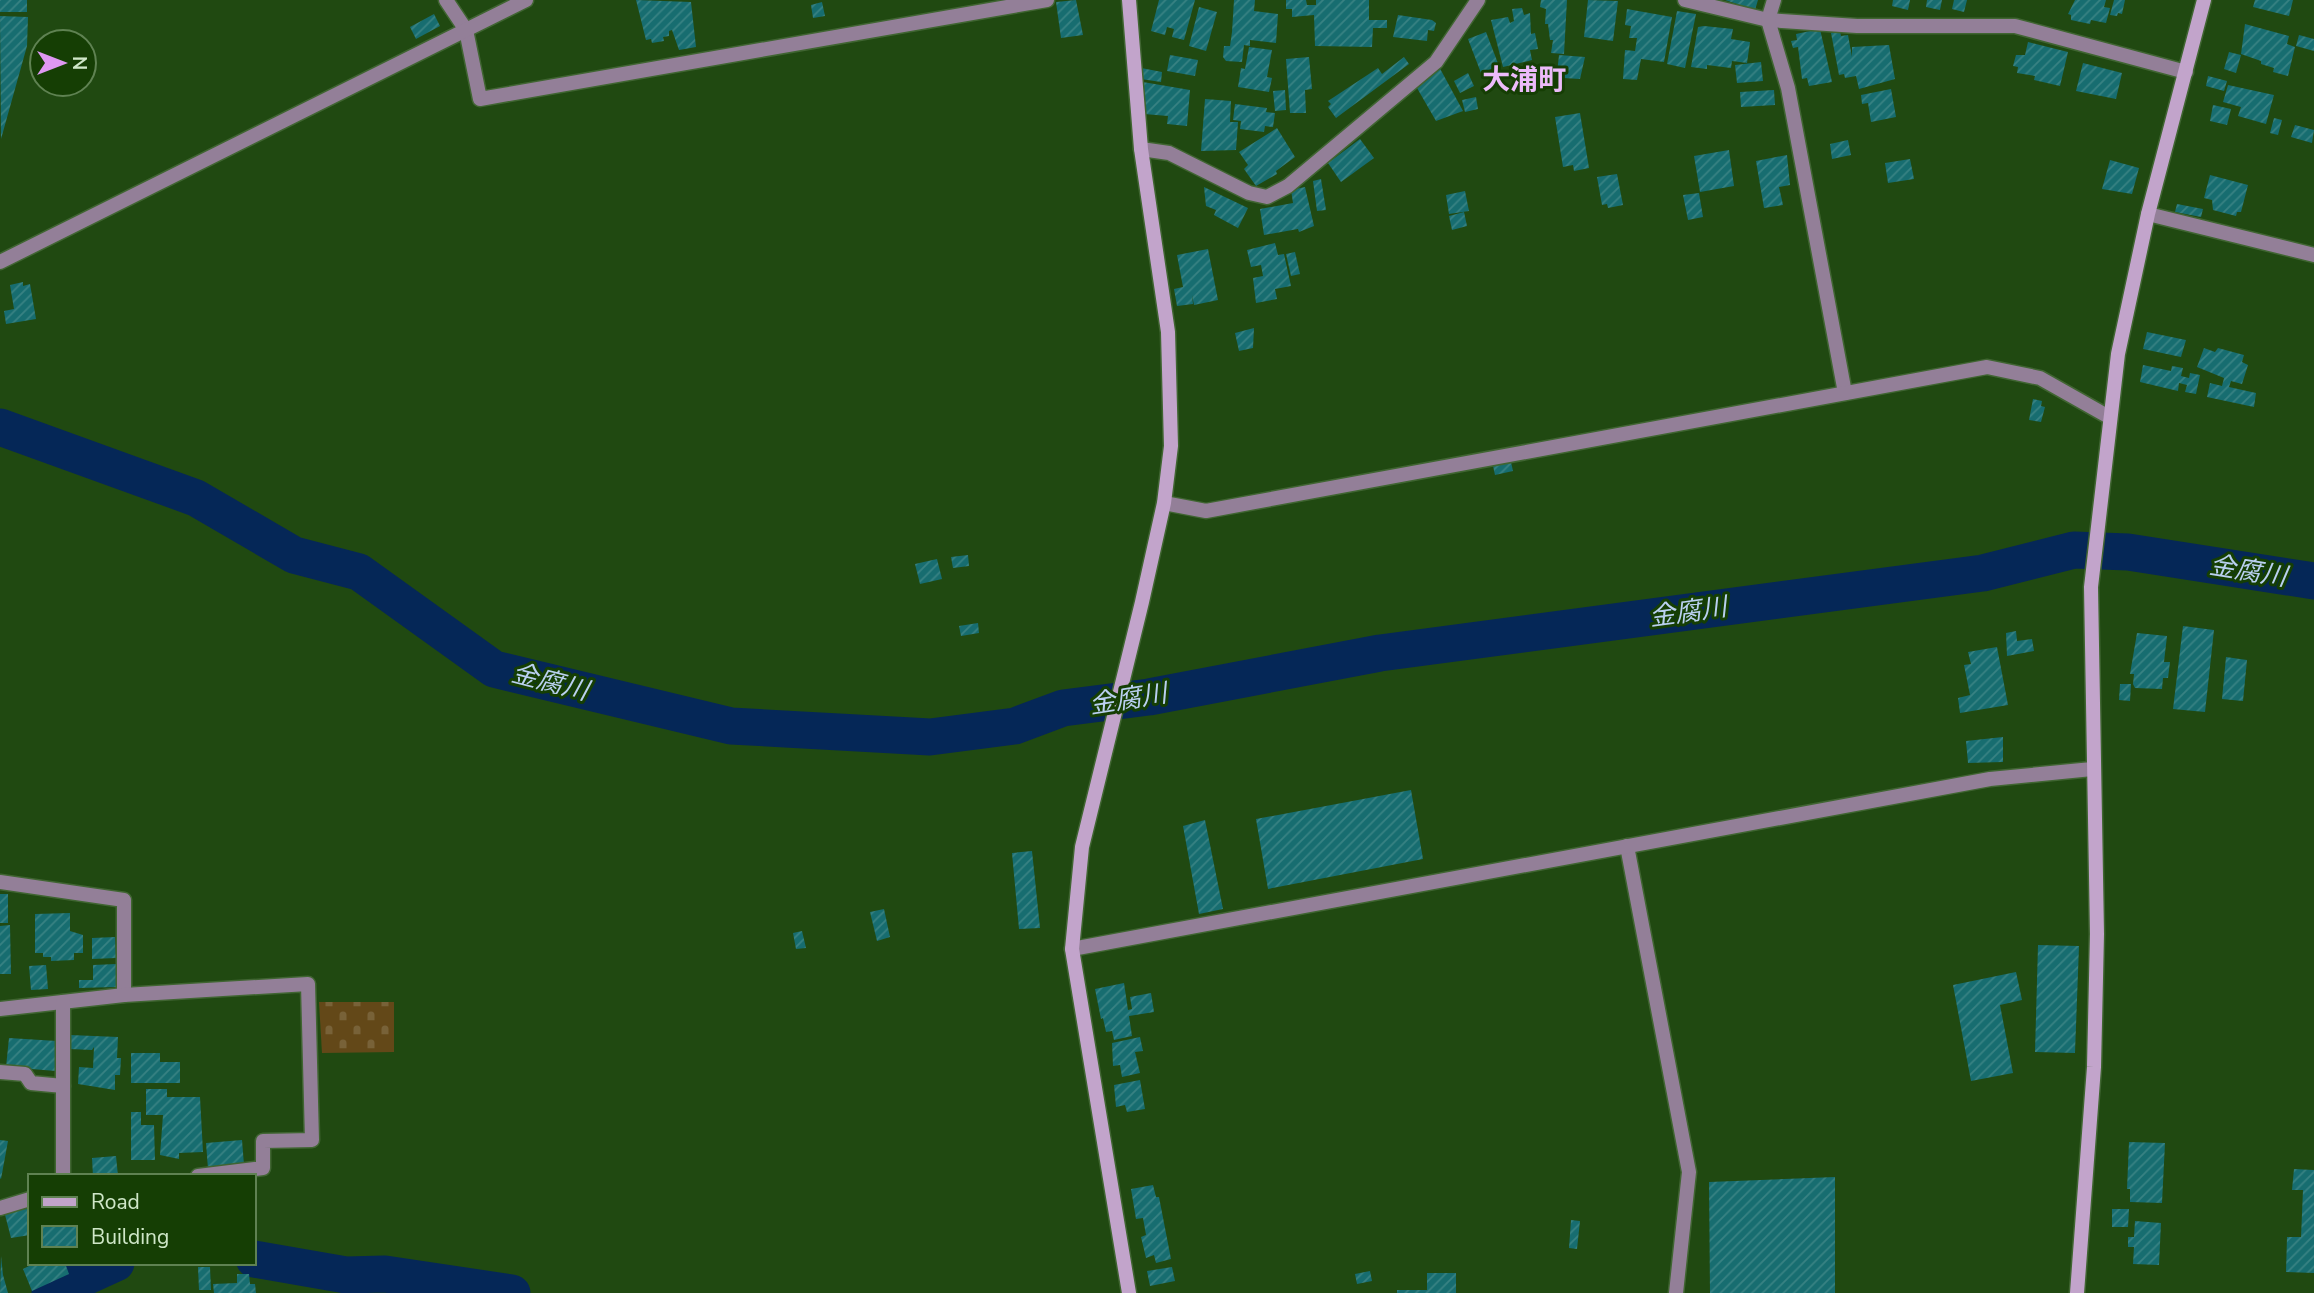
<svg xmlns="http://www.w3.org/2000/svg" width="2314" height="1293" font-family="'Nunito Sans','Noto Sans JP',sans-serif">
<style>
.cemetery{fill:url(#cemetery-stones)}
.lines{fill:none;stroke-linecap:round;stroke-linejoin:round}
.river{stroke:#052757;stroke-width:37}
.building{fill:url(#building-hatch)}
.street-casing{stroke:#406532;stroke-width:17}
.secondary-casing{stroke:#406532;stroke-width:17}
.street{stroke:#937f98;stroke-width:14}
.secondary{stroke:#c2a4cb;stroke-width:14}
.labels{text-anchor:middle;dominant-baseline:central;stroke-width:6;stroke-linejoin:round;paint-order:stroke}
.water-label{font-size:26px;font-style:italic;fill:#bad0f0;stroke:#153e04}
.quarter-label{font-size:28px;font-weight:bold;fill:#ecbbfa;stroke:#153e04}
</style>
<defs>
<pattern id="cemetery-stones" width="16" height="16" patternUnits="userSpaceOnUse" patternTransform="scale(1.75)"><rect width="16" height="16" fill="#634818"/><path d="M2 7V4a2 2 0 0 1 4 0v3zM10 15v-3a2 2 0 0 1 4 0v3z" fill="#786238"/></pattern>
<pattern id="building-hatch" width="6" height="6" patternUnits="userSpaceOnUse" patternTransform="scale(1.75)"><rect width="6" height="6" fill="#176d70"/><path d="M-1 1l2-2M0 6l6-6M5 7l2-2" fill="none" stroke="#388283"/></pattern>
</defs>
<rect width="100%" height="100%" fill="#204911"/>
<path class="cemetery" d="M 319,1002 L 394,1002 L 394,1052 L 322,1053 Z"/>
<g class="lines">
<g class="river">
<path d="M 0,427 L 196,498 L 294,555 L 359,572 L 494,669 L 731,726 L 930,737 L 1015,726 L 1063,708 L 1149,697 L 1380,653 L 1983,573 L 2074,550 L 2128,552 L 2314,581"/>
<path d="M 254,1259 L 346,1275 L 385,1274 L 512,1293"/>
<path d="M 50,1293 L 116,1263"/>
</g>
</g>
<g class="building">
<rect x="0" y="0" width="27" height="12"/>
<path d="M 636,0 L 691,2 L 696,47 L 679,50 L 672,30 L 669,31 L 669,36 L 663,37 L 664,41 L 652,43 L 651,39 L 646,40 Z"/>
<path d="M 1076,0 L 1083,35 L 1061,38 L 1056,2 Z"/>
<path d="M 1159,0 L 1195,0 L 1184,40 L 1172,37 L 1174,29 L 1167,27 L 1165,35 L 1151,31 Z"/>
<path d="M 1234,0 L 1255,0 L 1254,11 L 1278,14 L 1276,43 L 1250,40 L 1250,46 L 1244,45 L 1242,62 L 1226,61 L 1223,57 L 1224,46 L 1230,46 L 1232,32 Z"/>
<path d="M 1286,0 L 1306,0 L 1307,5 L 1316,5 L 1316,0 L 1369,0 L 1369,20 L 1387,20 L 1387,28 L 1373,28 L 1372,47 L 1315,46 L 1314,15 L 1292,17 L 1292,9 L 1286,9 Z"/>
<path d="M 1541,0 L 1567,0 L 1564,54 L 1551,53 L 1553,40 L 1550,40 L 1548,24 L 1545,24 L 1546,9 L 1540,7 Z"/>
<path d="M 1588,0 L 1618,1 L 1613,41 L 1584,37 Z"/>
<path d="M 1725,0 L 1758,0 L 1755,10 Z"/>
<path d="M 1893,0 L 1910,0 L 1908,10 L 1892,6 Z"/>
<path d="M 1927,0 L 1942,0 L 1940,10 L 1926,7 Z"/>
<path d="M 1954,0 L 1967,0 L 1964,12 L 1952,9 Z"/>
<path d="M 2075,0 L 2106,0 L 2104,7 L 2110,8 L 2106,23 L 2091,20 L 2090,24 L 2071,20 L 2071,15 L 2068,14 Z"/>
<path d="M 2114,0 L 2125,0 L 2122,14 L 2118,13 L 2117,16 L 2110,15 Z"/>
<path d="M 2255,0 L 2293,0 L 2289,16 L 2253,7 Z"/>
<path d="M 822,2 L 825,16 L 813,18 L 811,5 Z"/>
<path d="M 1199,7 L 1217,12 L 1206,51 L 1189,46 Z"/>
<path d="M 1522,8 L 1524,15 L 1530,13 L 1531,34 L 1535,33 L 1538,49 L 1530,50 L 1532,60 L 1503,67 L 1491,20 L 1508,17 L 1510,23 L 1514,21 L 1512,9 Z"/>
<path d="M 1627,9 L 1672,17 L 1664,62 L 1641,59 L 1637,80 L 1623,79 L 1625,50 L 1635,51 L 1637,38 L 1629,38 L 1631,26 L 1625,25 Z"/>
<path d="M 1677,11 L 1696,14 L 1685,68 L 1667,64 Z"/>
<path d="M 434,14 L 440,26 L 416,39 L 410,27 Z"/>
<path d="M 1398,15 L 1432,20 L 1436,23 L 1434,31 L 1428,30 L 1427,41 L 1393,37 Z"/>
<path d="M 0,16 L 28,17 L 27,46 L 1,139 Z"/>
<path d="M 2245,24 L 2289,36 L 2287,44 L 2295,47 L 2288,76 L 2273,72 L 2274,68 L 2261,64 L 2261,61 L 2241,54 Z"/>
<path d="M 1704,26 L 1733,29 L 1731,39 L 1750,42 L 1747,63 L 1732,61 L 1731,68 L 1707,65 L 1707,69 L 1691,67 L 1698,27 Z"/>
<path d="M 1820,29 L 1832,82 L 1809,86 L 1807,78 L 1802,79 L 1798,47 L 1793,48 L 1791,41 L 1797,40 L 1796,34 Z"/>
<path d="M 1840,31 L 1841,36 L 1848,35 L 1852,57 L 1852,47 L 1889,45 L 1895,79 L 1859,89 L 1856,76 L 1845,78 L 1844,74 L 1839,75 L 1831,33 Z"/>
<path d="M 1486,32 L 1499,66 L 1481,73 L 1468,39 Z"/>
<path d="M 2299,35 L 2314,39 L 2314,51 L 2296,46 Z"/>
<path d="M 2028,42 L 2068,52 L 2060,86 L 2034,80 L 2035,76 L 2017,73 L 2018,67 L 2013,66 L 2016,55 L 2025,55 Z"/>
<path d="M 1249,47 L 1272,50 L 1267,77 L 1272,78 L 1269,92 L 1238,87 L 1241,68 L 1245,69 Z"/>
<path d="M 2229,52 L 2241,55 L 2236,73 L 2224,69 Z"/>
<path d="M 1170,55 L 1198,60 L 1195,76 L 1167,71 Z"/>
<path d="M 1559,55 L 1585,57 L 1580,79 L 1563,78 L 1563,73 L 1557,73 Z"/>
<path d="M 1309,57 L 1312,89 L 1305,90 L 1306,113 L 1290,113 L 1286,59 Z"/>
<path d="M 1404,57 L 1409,64 L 1336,118 L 1328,107 L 1331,104 L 1328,101 L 1378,68 L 1382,74 Z"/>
<path d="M 1761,62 L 1763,81 L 1737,83 L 1735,65 Z"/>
<path d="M 1437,63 L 1463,111 L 1436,121 L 1417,88 Z"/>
<path d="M 2083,63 L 2122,73 L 2116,99 L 2076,91 Z"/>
<path d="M 1136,67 L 1162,72 L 1161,82 L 1134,78 Z"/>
<path d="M 1468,73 L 1474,86 L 1460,93 L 1454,81 Z"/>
<path d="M 2208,76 L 2227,81 L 2224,91 L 2206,86 Z"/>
<path d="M 1137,81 L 1190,90 L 1187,126 L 1167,124 L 1168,116 L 1144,114 Z"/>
<path d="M 2228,85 L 2274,95 L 2266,124 L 2238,116 L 2241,107 L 2223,102 Z"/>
<path d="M 1891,89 L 1896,117 L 1871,122 L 1868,103 L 1862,104 L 1861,95 Z"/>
<path d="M 1285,90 L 1286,110 L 1275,111 L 1273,91 Z"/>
<path d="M 1774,90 L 1775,105 L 1741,107 L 1740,92 Z"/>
<path d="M 1476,97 L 1478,109 L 1465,112 L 1462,100 Z"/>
<path d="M 1205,99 L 1231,101 L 1230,122 L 1238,122 L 1236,150 L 1201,151 Z"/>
<path d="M 1235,104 L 1267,108 L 1266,112 L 1275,113 L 1273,127 L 1265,126 L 1264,132 L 1240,129 L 1241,121 L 1233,120 Z"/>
<path d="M 2213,105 L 2231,109 L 2227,125 L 2210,121 Z"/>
<path d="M 1580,113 L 1589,168 L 1574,171 L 1573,165 L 1563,167 L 1555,117 Z"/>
<path d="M 2274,118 L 2282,120 L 2278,135 L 2270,133 Z"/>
<path d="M 2295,125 L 2314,130 L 2312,143 L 2291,137 Z"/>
<path d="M 1277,128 L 1295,157 L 1276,171 L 1277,174 L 1256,186 L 1244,169 L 1248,165 L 1239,152 Z"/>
<path d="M 1360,139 L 1374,158 L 1341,182 L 1328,163 Z"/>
<path d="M 1848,140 L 1851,155 L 1832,159 L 1830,144 Z"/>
<path d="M 1729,150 L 1734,186 L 1700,192 L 1694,156 Z"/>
<path d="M 1787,155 L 1790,185 L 1779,187 L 1783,205 L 1764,208 L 1756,161 Z"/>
<path d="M 1910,159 L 1914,179 L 1888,183 L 1885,163 Z"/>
<path d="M 2110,160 L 2139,168 L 2132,194 L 2102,189 Z"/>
<path d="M 1617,174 L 1623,205 L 1608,208 L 1607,204 L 1602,205 L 1597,177 Z"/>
<path d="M 2210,175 L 2248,185 L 2241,212 L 2237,212 L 2236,216 L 2213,210 L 2212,200 L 2204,198 Z"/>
<path d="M 1321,179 L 1326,210 L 1317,211 L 1313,181 Z"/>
<path d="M 1204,187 L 1248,208 L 1238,228 L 1214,215 L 1216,210 L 1206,206 Z"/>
<path d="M 1305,187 L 1314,226 L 1299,232 L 1298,229 L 1264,235 L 1260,209 L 1293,203 L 1291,190 Z"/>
<path d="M 1465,191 L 1469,211 L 1449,214 L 1446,195 Z"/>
<path d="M 1699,193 L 1703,217 L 1688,220 L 1683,195 Z"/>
<path d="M 2177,204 L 2203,209 L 2201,217 L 2175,212 Z"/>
<path d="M 1464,212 L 1467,226 L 1452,230 L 1449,216 Z"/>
<path d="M 1275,243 L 1278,255 L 1284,254 L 1291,286 L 1275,289 L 1277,299 L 1256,303 L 1253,278 L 1263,276 L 1261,265 L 1251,267 L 1247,250 Z"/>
<path d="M 1208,249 L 1218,300 L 1194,305 L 1192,295 L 1193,304 L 1177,306 L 1174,289 L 1183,287 L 1177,255 Z"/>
<path d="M 1295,252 L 1300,274 L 1291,276 L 1286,254 Z"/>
<path d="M 23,282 L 23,286 L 30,284 L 36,319 L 6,324 L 4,311 L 14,309 L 10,285 Z"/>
<path d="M 1254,328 L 1253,348 L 1239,351 L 1235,333 Z"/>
<path d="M 2147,332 L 2186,340 L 2181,357 L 2143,349 Z"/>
<path d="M 2204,348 L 2215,352 L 2218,348 L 2244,355 L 2242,362 L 2248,365 L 2242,384 L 2231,381 L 2229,387 L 2256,393 L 2254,407 L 2207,397 L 2210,383 L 2222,386 L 2224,378 L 2197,367 Z"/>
<path d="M 2143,365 L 2171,371 L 2172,366 L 2183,368 L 2181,376 L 2189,378 L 2190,373 L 2200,375 L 2196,394 L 2185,392 L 2187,385 L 2179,383 L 2178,391 L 2140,382 Z"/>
<path d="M 2033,399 L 2042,401 L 2041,406 L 2045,407 L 2041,422 L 2029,420 Z"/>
<path d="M 1511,462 L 1513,471 L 1495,475 L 1493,466 Z"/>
<path d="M 968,555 L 969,566 L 953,568 L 951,557 Z"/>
<path d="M 937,559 L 942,579 L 920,584 L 915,564 Z"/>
<path d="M 978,623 L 979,633 L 961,636 L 959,626 Z"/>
<path d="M 2183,626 L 2214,630 L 2205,712 L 2173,709 Z"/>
<path d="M 2016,631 L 2017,641 L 2032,639 L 2034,651 L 2007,656 L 2006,633 Z"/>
<path d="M 2137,633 L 2167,636 L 2164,662 L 2170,662 L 2168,678 L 2163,678 L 2162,689 L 2135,688 L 2133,684 L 2134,674 L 2130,674 Z"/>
<path d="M 1997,647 L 2008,705 L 1960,713 L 1958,698 L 1970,695 L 1964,665 L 1971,664 L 1968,652 Z"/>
<path d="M 2226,657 L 2247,660 L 2243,701 L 2222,699 Z"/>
<path d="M 2120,684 L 2131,684 L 2130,701 L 2119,700 Z"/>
<path d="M 2003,737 L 2003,762 L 1968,763 L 1966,741 Z"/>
<path d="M 1411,790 L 1423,859 L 1268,889 L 1256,819 Z"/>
<path d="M 1205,820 L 1223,909 L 1199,914 L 1183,826 Z"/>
<path d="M 1032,851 L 1040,928 L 1019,929 L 1012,853 Z"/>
<rect x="0" y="894" width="8" height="29"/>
<path d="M 884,909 L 890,937 L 877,941 L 870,912 Z"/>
<path d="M 70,913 L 70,931 L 83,935 L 83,953 L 74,953 L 74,960 L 51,961 L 51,957 L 43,957 L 43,953 L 35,953 L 35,914 Z"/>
<path d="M 10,925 L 11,974 L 0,974 L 0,926 Z"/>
<path d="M 802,931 L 806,948 L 796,949 L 793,933 Z"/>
<path d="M 115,937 L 116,958 L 92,959 L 92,938 Z"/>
<path d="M 2038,945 L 2079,946 L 2075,1053 L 2035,1052 Z"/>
<path d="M 116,964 L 116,987 L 79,988 L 79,980 L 93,980 L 93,965 Z"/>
<path d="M 46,965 L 48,989 L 31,990 L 29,966 Z"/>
<path d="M 2016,972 L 2022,1000 L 2000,1005 L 2013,1073 L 1971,1081 L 1953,985 Z"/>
<path d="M 1124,983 L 1128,1010 L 1132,1009 L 1130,997 L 1151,993 L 1154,1012 L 1129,1016 L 1132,1036 L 1114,1040 L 1112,1031 L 1106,1032 L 1103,1018 L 1101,1019 L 1095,989 Z"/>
<path d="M 70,1035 L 118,1037 L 117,1058 L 121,1058 L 120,1075 L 115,1075 L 115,1090 L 78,1084 L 79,1067 L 93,1068 L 94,1047 L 92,1050 L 69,1049 Z"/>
<path d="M 1140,1037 L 1143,1051 L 1135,1052 L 1140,1073 L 1122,1077 L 1120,1065 L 1113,1066 L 1112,1043 Z"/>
<path d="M 9,1038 L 57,1041 L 56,1071 L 6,1067 Z"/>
<path d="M 131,1053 L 160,1053 L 160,1062 L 180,1062 L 180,1083 L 131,1083 Z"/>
<path d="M 1140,1080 L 1145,1109 L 1127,1112 L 1125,1105 L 1116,1107 L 1114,1085 Z"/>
<path d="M 146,1089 L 167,1089 L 167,1097 L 200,1097 L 203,1152 L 179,1153 L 179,1159 L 160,1155 L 163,1115 L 146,1115 Z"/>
<path d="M 131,1112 L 141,1112 L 141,1125 L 154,1125 L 155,1160 L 131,1160 Z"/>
<path d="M 0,1140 L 8,1141 L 1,1179 L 0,1178 Z"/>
<path d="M 242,1140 L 244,1165 L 208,1169 L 206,1143 Z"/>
<path d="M 2129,1142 L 2165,1143 L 2162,1203 L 2130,1202 L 2130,1189 L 2127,1189 Z"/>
<path d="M 116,1156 L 118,1176 L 93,1176 L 92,1158 Z"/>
<path d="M 2294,1169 L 2314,1170 L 2314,1273 L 2286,1272 L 2287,1237 L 2301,1237 L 2303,1190 L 2292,1190 Z"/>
<path d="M 1835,1177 L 1835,1293 L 1710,1293 L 1709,1182 Z"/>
<path d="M 1153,1185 L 1156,1197 L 1159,1197 L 1171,1259 L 1156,1263 L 1154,1255 L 1146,1258 L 1141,1237 L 1146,1235 L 1143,1218 L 1136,1219 L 1131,1189 Z"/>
<path d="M 30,1207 L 30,1235 L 11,1238 L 4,1211 Z"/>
<path d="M 2112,1209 L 2129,1209 L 2128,1227 L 2112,1227 Z"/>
<path d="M 1571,1220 L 1580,1221 L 1577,1249 L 1569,1248 Z"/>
<path d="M 2135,1221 L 2161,1223 L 2159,1265 L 2133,1264 L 2134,1247 L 2128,1247 L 2128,1237 L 2134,1237 Z"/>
<path d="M 1,1256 L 3,1275 L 8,1293 L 0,1293 Z"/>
<path d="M 35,1263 L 65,1263 L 69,1274 L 32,1291 L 23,1269 Z"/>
<path d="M 198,1267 L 210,1267 L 211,1290 L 199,1290 Z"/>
<path d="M 1172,1267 L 1175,1281 L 1150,1286 L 1147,1271 Z"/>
<path d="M 1370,1271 L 1372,1281 L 1357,1284 L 1355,1274 Z"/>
<path d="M 1427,1273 L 1456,1273 L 1456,1293 L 1397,1293 L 1397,1290 L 1427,1290 Z"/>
<path d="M 237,1274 L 249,1274 L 250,1284 L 255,1284 L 256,1293 L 214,1293 L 213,1284 L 237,1283 Z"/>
</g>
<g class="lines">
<defs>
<g id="street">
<path d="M 446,0 L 466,30 L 480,99 L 1047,0"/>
<path d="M 1685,0 L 1768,20 L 1857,26 L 2015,26 L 2186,72"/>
<path d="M 1774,0 L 1768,20 L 1788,88 L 1845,393"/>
<path d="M 1141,149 L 1169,153 L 1249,193 L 1267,197 L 1288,186 L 1436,62 L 1478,0"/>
<path d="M 2148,214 L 2314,255"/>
<path d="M 0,262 L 526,0"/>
<path d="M 1164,503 L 1206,511 L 1987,367 L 2040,378 L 2109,417"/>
<path d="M 1627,846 L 1689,1172 L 1676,1293"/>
<path d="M 0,882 L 124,900 L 124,995"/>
<path d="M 1072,949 L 1990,779 L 2092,769"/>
<path d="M 0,1009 L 124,995 L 308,984 L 312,1140 L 263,1141 L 263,1168 L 198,1176"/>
<path d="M 0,1072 L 25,1074 L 31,1083 L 63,1086"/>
<path d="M 63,1176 L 63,1002"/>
<path d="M 0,1208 L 30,1199"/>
</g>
<g id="secondary">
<path d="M 1129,0 L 1141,149 L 1168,332 L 1171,446 L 1164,503 L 1142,602 L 1082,847 L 1072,949 L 1129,1293"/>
<path d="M 2077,1293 L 2094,1067 L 2097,934 L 2091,587 L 2118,354 L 2148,214 L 2204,0"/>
</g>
</defs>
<use href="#street" class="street-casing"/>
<use href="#secondary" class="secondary-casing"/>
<use href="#street" class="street"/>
<use href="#secondary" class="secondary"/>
</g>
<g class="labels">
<g class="water-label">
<text transform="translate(2248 571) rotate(9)">金腐川</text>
<text transform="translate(1688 612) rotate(-8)">金腐川</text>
<text transform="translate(550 682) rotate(14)">金腐川</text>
<text transform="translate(1128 699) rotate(-9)">金腐川</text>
</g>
<g class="quarter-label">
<text x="1524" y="80">大浦町</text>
</g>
</g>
<rect x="28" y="1174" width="228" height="91" fill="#153e04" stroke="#5f8252" stroke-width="2"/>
<rect x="42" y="1197" width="35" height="10" fill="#c2a4cb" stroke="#5f8252" stroke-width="2"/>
<text x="91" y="1209" font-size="21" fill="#cfe7c8">Road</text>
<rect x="42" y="1226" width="35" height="21" fill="url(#building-hatch)" stroke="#5f8252" stroke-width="2"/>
<text x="91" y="1244" font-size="21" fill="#cfe7c8">Building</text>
<g transform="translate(63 63) rotate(90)"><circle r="33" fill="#153e04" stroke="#5f8252" stroke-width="2"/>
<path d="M0-5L12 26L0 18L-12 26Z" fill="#de98f2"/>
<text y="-10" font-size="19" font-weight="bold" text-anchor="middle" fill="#cfe7c8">N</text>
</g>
</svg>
